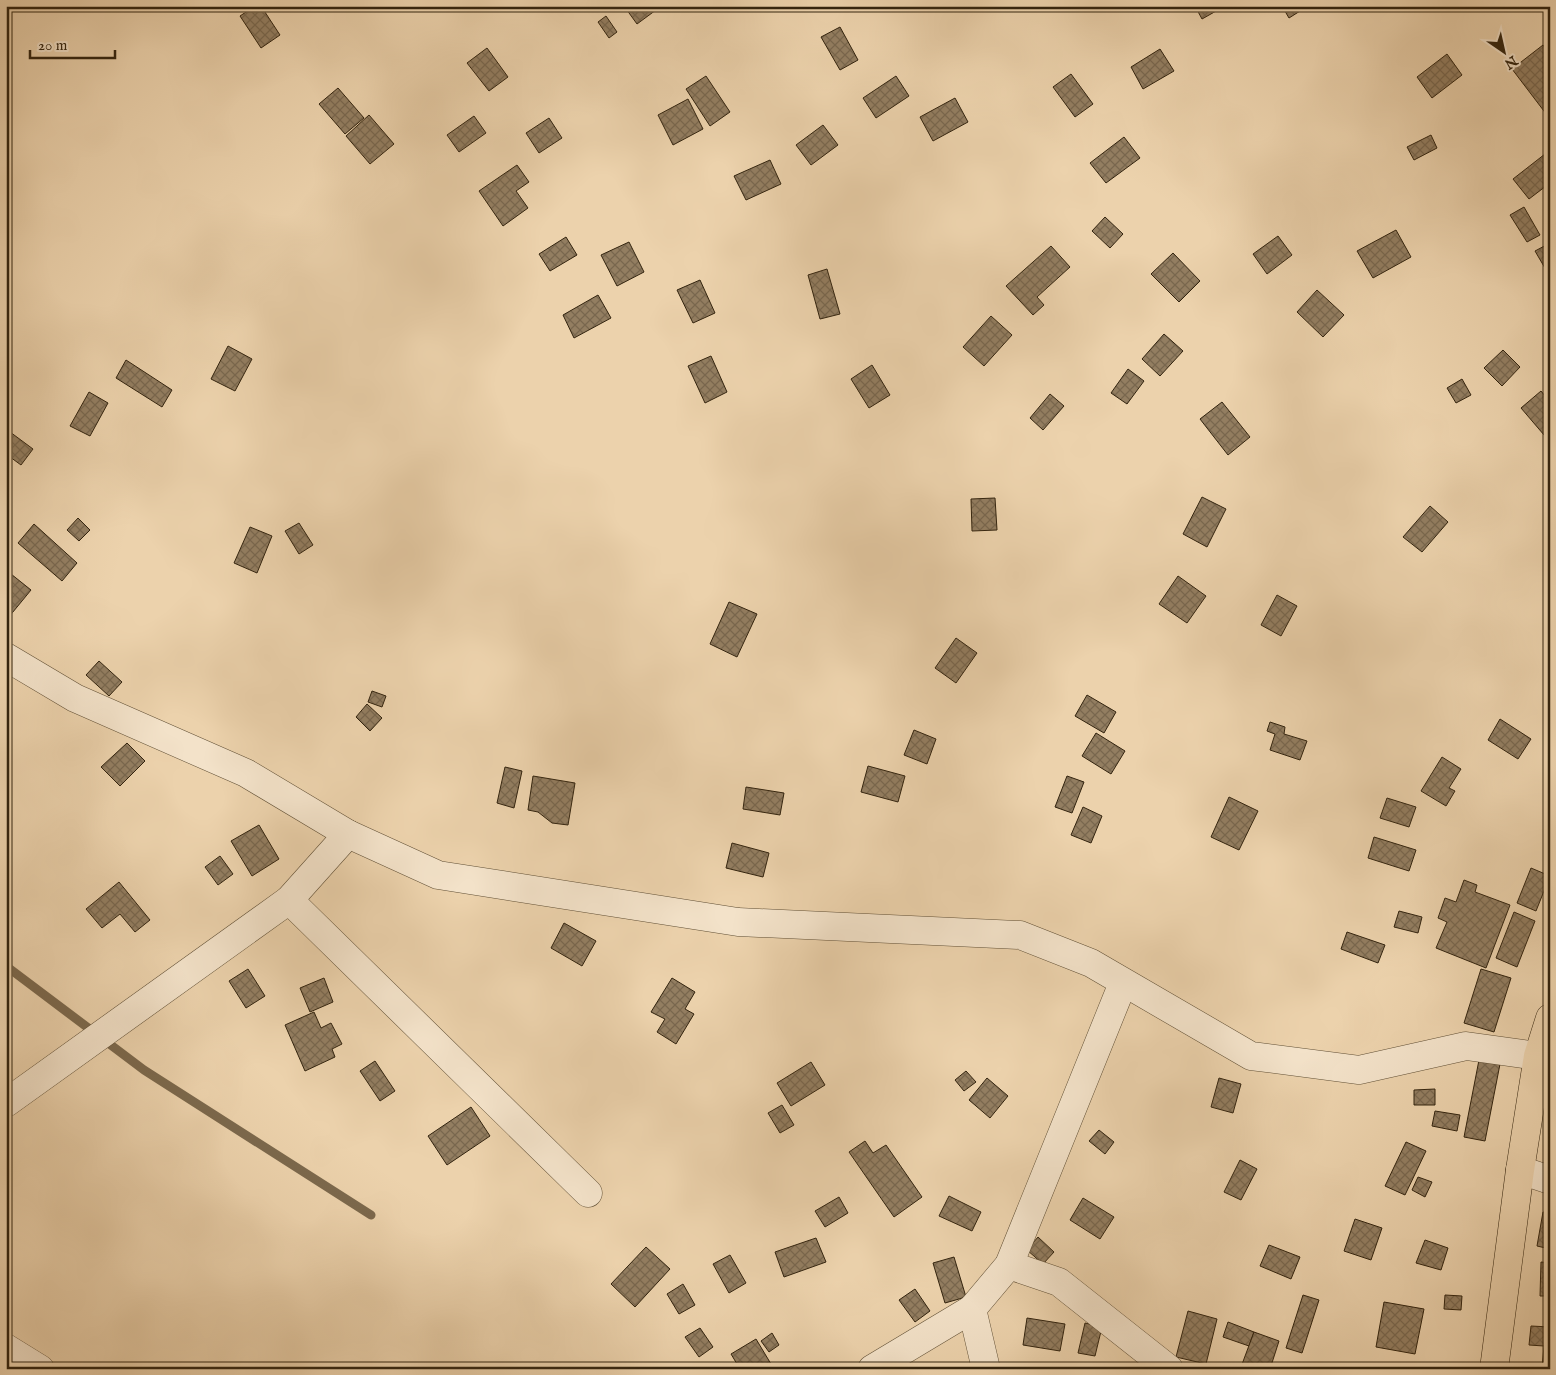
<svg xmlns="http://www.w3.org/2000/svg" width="1556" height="1375" font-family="'IM FELL English',serif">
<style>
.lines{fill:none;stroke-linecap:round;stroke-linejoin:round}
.stream{stroke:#7c694d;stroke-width:9}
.building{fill:url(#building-cross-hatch);stroke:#33240f}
.minor-casing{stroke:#615036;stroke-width:29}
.primary-casing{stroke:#33240f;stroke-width:29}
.minor{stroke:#f3e2c9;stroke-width:28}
.primary{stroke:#ecd2ac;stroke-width:28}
</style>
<defs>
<pattern id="building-cross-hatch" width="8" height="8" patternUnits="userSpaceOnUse" patternTransform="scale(1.25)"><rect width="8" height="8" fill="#937e61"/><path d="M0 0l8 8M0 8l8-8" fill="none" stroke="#79674e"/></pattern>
</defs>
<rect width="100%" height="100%" fill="#ecd2ac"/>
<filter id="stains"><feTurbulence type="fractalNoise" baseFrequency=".004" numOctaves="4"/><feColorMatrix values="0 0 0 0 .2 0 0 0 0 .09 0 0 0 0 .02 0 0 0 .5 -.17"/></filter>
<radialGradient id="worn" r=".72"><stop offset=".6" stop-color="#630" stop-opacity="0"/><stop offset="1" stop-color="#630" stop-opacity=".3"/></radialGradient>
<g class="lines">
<path class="stream" d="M 6,966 L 144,1070 L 371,1215"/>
</g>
<g class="building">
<path d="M 255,6 L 261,6 L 280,35 L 261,48 L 240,16 Z"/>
<path d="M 624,6 L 654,6 L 656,10 L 637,24 Z"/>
<path d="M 1195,6 L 1225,6 L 1202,19 Z"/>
<path d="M 1282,6 L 1308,6 L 1289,18 Z"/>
<path d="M 606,16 L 617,32 L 609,38 L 598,22 Z"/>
<path d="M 840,27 L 858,60 L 840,70 L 821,37 Z"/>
<path d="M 1543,45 L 1550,54 L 1550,119 L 1512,69 Z"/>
<path d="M 487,48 L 508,77 L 489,91 L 467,63 Z"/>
<path d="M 1160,49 L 1174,71 L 1143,89 L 1131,67 Z"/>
<path d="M 1447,54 L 1462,75 L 1432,98 L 1417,77 Z"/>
<path d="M 1071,74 L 1093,104 L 1075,117 L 1053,87 Z"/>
<path d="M 706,76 L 730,112 L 710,126 L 686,89 Z"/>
<path d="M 896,76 L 909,96 L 876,118 L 863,98 Z"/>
<path d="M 338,88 L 364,118 L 345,134 L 319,104 Z"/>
<path d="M 955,98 L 968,122 L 933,141 L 920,117 Z"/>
<path d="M 688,99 L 703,129 L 673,145 L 658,115 Z"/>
<path d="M 369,115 L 394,144 L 370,164 L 346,136 Z"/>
<path d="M 474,116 L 486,133 L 459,152 L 447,135 Z"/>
<path d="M 549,118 L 562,138 L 539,153 L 526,133 Z"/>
<path d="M 823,125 L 838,145 L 811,165 L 796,145 Z"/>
<path d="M 1431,135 L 1437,148 L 1414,160 L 1407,147 Z"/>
<path d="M 1124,137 L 1140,158 L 1106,183 L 1090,163 Z"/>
<path d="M 1545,154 L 1550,161 L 1550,183 L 1529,199 L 1513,179 Z"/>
<path d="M 770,160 L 781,184 L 746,200 L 734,176 Z"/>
<path d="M 517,165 L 529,182 L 516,191 L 528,208 L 503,226 L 479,191 Z"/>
<path d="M 1524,207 L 1540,235 L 1527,242 L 1510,215 Z"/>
<path d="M 1105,217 L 1123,234 L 1110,248 L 1092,231 Z"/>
<path d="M 1396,230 L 1411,257 L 1373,278 L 1357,251 Z"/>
<path d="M 1278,236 L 1292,255 L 1267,274 L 1253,254 Z"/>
<path d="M 566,237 L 577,255 L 550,271 L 539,254 Z"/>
<path d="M 629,242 L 644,272 L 617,286 L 601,255 Z"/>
<path d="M 1550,243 L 1550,275 L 1549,275 L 1535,251 Z"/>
<path d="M 1051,246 L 1070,267 L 1037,297 L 1044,305 L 1033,315 L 1006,286 Z"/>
<path d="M 1173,253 L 1200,281 L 1179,302 L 1151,274 Z"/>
<path d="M 827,269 L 840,314 L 820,319 L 808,275 Z"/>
<path d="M 700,280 L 715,313 L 693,323 L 677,290 Z"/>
<path d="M 1317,290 L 1344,315 L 1323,337 L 1297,312 Z"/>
<path d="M 598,295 L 611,318 L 574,338 L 563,315 Z"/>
<path d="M 991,316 L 1012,335 L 984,366 L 963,347 Z"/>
<path d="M 1164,334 L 1183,351 L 1160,376 L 1142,359 Z"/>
<path d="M 228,346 L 252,359 L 235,391 L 211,379 Z"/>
<path d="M 1503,350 L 1520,367 L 1502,386 L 1484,368 Z"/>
<path d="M 711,356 L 727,392 L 705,403 L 688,366 Z"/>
<path d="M 126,360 L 172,390 L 162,407 L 116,378 Z"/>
<path d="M 872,365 L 890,395 L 869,408 L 851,379 Z"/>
<path d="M 1128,369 L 1144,381 L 1127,404 L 1111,393 Z"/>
<path d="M 1462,379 L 1471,395 L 1456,403 L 1447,388 Z"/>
<path d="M 1541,391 L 1550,402 L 1550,442 L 1521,408 Z"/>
<path d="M 89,392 L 108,403 L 90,436 L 70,426 Z"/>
<path d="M 1050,394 L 1064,406 L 1043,430 L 1030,418 Z"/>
<path d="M 1222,402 L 1250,437 L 1228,455 L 1200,419 Z"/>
<path d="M 6,429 L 33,449 L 21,465 L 6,454 Z"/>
<path d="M 1202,497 L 1226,509 L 1207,547 L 1183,534 Z"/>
<path d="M 995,498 L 997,530 L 972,531 L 971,499 Z"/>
<path d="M 1430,506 L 1448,522 L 1422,552 L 1403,537 Z"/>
<path d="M 78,518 L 90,530 L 79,541 L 67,530 Z"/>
<path d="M 299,523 L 313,545 L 299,554 L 285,531 Z"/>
<path d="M 34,524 L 77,563 L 62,581 L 18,543 Z"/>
<path d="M 250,527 L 272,536 L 257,573 L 234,563 Z"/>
<path d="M 6,570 L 31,590 L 8,618 L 6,616 Z"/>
<path d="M 1178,576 L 1206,596 L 1187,623 L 1159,604 Z"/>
<path d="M 1277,595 L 1297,606 L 1281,636 L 1261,625 Z"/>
<path d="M 729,602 L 757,614 L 737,657 L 710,644 Z"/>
<path d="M 956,638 L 977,653 L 956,683 L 935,668 Z"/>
<path d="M 99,661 L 122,682 L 109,696 L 86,675 Z"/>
<path d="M 372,691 L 386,696 L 382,707 L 368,702 Z"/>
<path d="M 1087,695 L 1116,712 L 1104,733 L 1075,716 Z"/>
<path d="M 367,704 L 382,718 L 370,731 L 356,717 Z"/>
<path d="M 1500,719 L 1531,739 L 1518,759 L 1488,740 Z"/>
<path d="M 1270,722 L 1285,727 L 1284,734 L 1307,741 L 1300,760 L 1270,750 L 1275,734 L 1267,731 Z"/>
<path d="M 914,730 L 936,739 L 927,764 L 904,755 Z"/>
<path d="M 1096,733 L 1125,751 L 1111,774 L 1082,756 Z"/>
<path d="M 127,743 L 145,761 L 120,786 L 101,767 Z"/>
<path d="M 1442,757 L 1461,769 L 1449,788 L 1455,791 L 1446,806 L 1421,791 Z"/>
<path d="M 868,766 L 905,776 L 898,802 L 861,792 Z"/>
<path d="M 505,767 L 522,771 L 514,808 L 497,803 Z"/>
<path d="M 533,776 L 575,783 L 568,825 L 552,823 L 538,812 L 528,810 Z"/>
<path d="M 1067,776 L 1084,782 L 1072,813 L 1055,807 Z"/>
<path d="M 746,787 L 784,793 L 780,815 L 743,809 Z"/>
<path d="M 1229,797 L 1258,811 L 1239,850 L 1211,837 Z"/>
<path d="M 1387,798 L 1416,807 L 1409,827 L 1380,818 Z"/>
<path d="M 1083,807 L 1102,816 L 1091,843 L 1071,835 Z"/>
<path d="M 259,825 L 279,859 L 252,876 L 231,841 Z"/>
<path d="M 1374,837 L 1416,850 L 1409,871 L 1368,858 Z"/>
<path d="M 732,843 L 769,853 L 763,877 L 726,868 Z"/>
<path d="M 220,856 L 233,874 L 218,885 L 205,867 Z"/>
<path d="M 1531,868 L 1550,876 L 1536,911 L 1517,903 Z"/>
<path d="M 1464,880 L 1477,885 L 1475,892 L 1510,905 L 1486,968 L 1436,948 L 1447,922 L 1438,918 L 1445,898 L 1456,902 Z"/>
<path d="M 119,882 L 150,920 L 135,932 L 120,914 L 102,928 L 86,909 Z"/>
<path d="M 1399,911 L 1422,917 L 1418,933 L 1394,927 Z"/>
<path d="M 1514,912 L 1535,921 L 1517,967 L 1496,958 Z"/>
<path d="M 564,923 L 596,941 L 582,966 L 551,948 Z"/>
<path d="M 1347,932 L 1385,945 L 1378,963 L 1341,949 Z"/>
<path d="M 248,969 L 265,996 L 246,1008 L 229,981 Z"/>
<path d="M 1481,969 L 1511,978 L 1494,1032 L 1464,1023 Z"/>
<path d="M 324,978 L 333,1002 L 310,1012 L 300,988 Z"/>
<path d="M 672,978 L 695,992 L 685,1009 L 694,1014 L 676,1044 L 657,1032 L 665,1019 L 651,1012 Z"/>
<path d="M 314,1012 L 321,1028 L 331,1023 L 342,1044 L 332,1049 L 335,1057 L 305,1071 L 285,1025 Z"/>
<path d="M 1479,1060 L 1500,1064 L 1485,1141 L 1464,1137 Z"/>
<path d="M 375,1061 L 395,1091 L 380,1101 L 360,1071 Z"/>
<path d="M 811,1062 L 825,1085 L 791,1106 L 777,1083 Z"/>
<path d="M 966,1071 L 976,1082 L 964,1091 L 955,1080 Z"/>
<path d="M 987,1078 L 1008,1096 L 990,1118 L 969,1100 Z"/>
<path d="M 1219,1078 L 1241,1084 L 1233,1113 L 1211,1107 Z"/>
<path d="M 1435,1089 L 1435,1105 L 1414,1105 L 1414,1090 Z"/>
<path d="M 782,1105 L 794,1125 L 780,1133 L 768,1113 Z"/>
<path d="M 471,1107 L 490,1136 L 447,1165 L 428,1136 Z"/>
<path d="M 1435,1111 L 1460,1115 L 1457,1131 L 1432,1126 Z"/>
<path d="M 1099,1130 L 1114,1142 L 1105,1154 L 1089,1141 Z"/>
<path d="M 865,1141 L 873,1153 L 886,1145 L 922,1197 L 894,1217 L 849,1152 Z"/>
<path d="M 1406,1142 L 1426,1151 L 1405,1195 L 1385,1186 Z"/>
<path d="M 1240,1160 L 1257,1169 L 1241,1200 L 1224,1192 Z"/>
<path d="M 1418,1177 L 1432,1182 L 1425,1197 L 1412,1190 Z"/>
<path d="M 949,1196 L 981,1212 L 972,1231 L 939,1216 Z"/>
<path d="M 839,1197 L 848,1213 L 825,1227 L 815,1211 Z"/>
<path d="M 1083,1198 L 1114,1217 L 1100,1239 L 1070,1220 Z"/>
<path d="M 1543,1212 L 1550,1213 L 1550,1249 L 1537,1246 Z"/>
<path d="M 1355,1219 L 1382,1228 L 1371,1260 L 1344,1251 Z"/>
<path d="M 1038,1237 L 1054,1252 L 1043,1264 L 1027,1250 Z"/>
<path d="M 816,1238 L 826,1262 L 784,1277 L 775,1252 Z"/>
<path d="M 1425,1240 L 1448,1248 L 1441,1270 L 1416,1263 Z"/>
<path d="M 1269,1245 L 1300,1257 L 1291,1279 L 1260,1266 Z"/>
<path d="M 646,1247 L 670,1269 L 635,1307 L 611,1284 Z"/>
<path d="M 730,1255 L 746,1283 L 729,1293 L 713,1264 Z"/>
<path d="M 954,1257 L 966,1297 L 945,1303 L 933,1263 Z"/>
<path d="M 1541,1262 L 1550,1263 L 1550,1296 L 1540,1296 Z"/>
<path d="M 683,1284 L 695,1305 L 679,1314 L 667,1294 Z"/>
<path d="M 915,1289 L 930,1311 L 915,1322 L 899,1300 Z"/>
<path d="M 1303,1295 L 1319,1300 L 1302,1353 L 1286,1348 Z"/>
<path d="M 1445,1295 L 1462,1296 L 1461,1310 L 1444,1309 Z"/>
<path d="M 1384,1302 L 1424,1309 L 1415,1354 L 1376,1347 Z"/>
<path d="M 1188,1311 L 1217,1319 L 1206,1364 L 1176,1357 Z"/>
<path d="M 1027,1318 L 1065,1324 L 1060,1351 L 1023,1345 Z"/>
<path d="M 1228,1322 L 1254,1332 L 1249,1346 L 1223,1337 Z"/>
<path d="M 1085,1323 L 1102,1327 L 1095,1356 L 1078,1353 Z"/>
<path d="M 1531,1326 L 1550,1327 L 1550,1368 L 1542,1368 L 1544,1346 L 1529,1345 Z"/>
<path d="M 700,1328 L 713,1347 L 699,1357 L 685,1337 Z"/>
<path d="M 1254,1332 L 1279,1341 L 1270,1369 L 1241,1367 Z"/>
<path d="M 772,1333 L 779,1345 L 769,1352 L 761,1341 Z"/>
<path d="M 756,1339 L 774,1369 L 740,1369 L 731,1354 Z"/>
</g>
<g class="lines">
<defs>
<g id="minor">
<path d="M 6,657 L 75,698 L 246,773 L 348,834 L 438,875 L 738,922 L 1020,935 L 1091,963 L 1251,1056 L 1359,1070 L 1466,1046 L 1538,1056"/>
<path d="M 289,900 L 588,1193"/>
<path d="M 6,1103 L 289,900 L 348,834"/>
<path d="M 1520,1170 L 1550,1180"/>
<path d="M 1009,1265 L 1059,1282 L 1169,1369"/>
<path d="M 972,1309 L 986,1369"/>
<path d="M 6,1348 L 40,1369"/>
<path d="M 872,1369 L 972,1309 L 1009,1265 L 1123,983"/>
</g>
<path id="primary" d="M 1494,1369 L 1520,1170 L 1538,1056 L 1550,1018"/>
</defs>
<use href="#minor" class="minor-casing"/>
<use href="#primary" class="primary-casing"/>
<use href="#minor" class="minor"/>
<use href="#primary" class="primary"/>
</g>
<rect width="1556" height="1375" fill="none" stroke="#ecd2ac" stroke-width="25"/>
<rect x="8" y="8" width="1541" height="1360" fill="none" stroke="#33240f" stroke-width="2.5"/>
<rect x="12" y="12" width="1531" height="1350" fill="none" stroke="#33240f"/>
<g transform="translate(1504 52) rotate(146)" stroke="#f3e2c9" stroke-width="4" paint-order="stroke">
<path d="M0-4L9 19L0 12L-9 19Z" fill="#33240f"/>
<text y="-8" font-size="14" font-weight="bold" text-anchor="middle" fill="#33240f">N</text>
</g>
<path d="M30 50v8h85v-8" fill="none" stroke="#33240f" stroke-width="2.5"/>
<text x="38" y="50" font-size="15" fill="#33240f" stroke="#f3e2c9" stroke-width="4" paint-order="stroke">20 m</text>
<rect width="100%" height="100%" filter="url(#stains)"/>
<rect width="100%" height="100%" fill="url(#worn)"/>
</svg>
